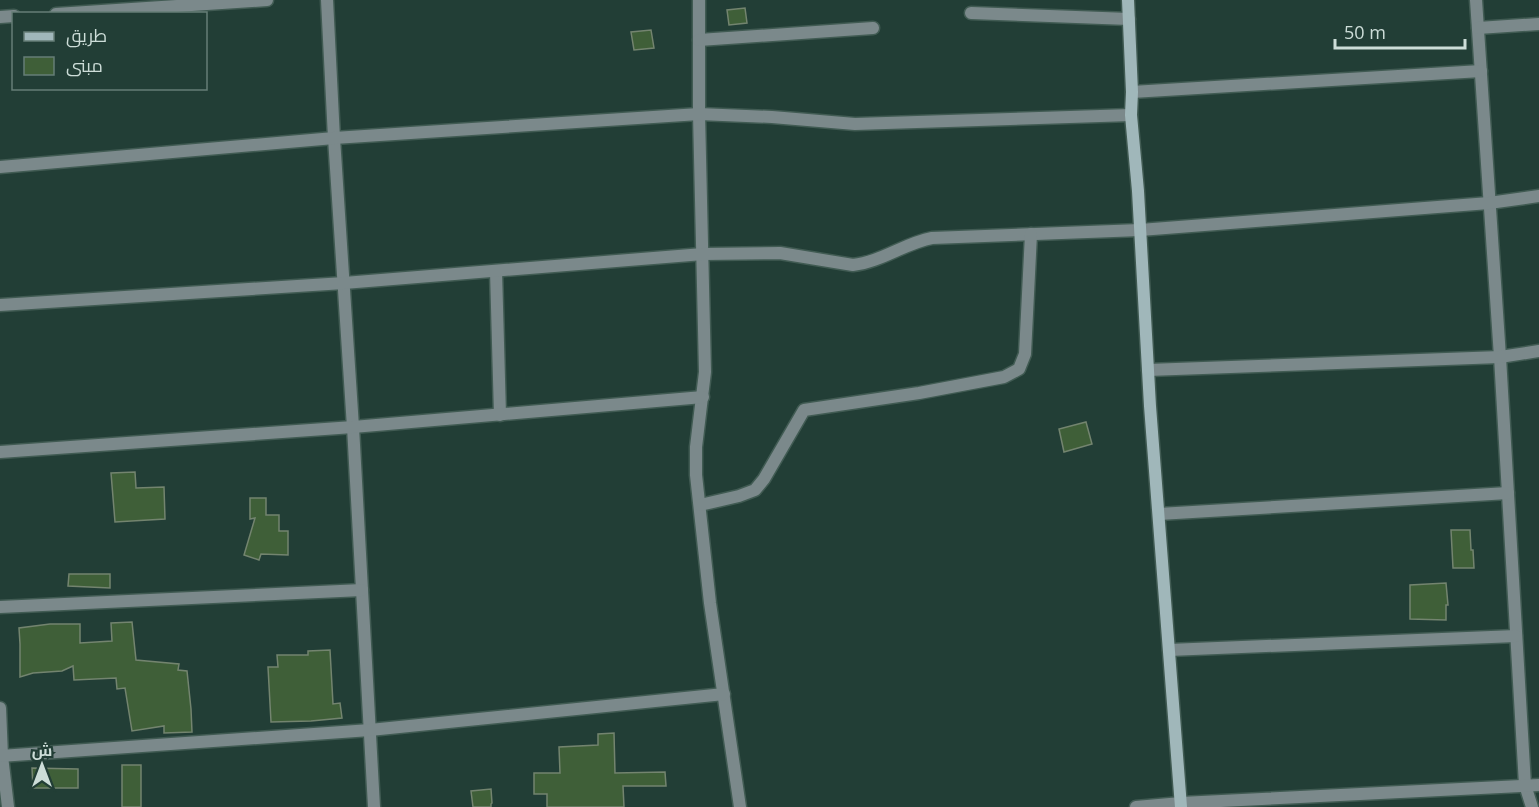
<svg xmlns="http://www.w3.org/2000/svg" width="1539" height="807" font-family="'Open Sans',Cairo,sans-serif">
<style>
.building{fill:#3f5f38;stroke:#73846f;stroke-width:1.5}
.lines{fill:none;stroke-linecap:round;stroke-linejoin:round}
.street-casing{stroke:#415b53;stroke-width:15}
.secondary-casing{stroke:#415b53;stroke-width:15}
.street{stroke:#7b898b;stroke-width:12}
.secondary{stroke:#a0b7ba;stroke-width:12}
</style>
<rect width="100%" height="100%" fill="#223e36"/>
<g class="building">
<path d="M 745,8 L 747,23 L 729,25 L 727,10 Z"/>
<path d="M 651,30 L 654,48 L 634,50 L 631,32 Z"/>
<path d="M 1086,422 L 1092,444 L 1064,452 L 1059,429 Z"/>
<path d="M 135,472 L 136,488 L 164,487 L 165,519 L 115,522 L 111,473 Z"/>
<path d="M 250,498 L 266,498 L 266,515 L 279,515 L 279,531 L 288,531 L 288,555 L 261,554 L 259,560 L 244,555 L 255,518 L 250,519 Z"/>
<path d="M 1451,530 L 1470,530 L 1471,550 L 1473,550 L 1474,568 L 1453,568 Z"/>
<path d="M 69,574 L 110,574 L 110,588 L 68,586 Z"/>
<path d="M 1446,583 L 1448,605 L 1446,605 L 1446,620 L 1410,619 L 1410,585 Z"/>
<path d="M 132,622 L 136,660 L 179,664 L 178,670 L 187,671 L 191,709 L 192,732 L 164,733 L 164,726 L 132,731 L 125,688 L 117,689 L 116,678 L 74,680 L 73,666 L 62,671 L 33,673 L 20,677 L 20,644 L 19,628 L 50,624 L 80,624 L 80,643 L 112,641 L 111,623 Z"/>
<path d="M 330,650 L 333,704 L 340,703 L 342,718 L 311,721 L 271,722 L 268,667 L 278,667 L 277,655 L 308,655 L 308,651 Z"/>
<path d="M 614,733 L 615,773 L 665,772 L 666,786 L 623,786 L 624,807 L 547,807 L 547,794 L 534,794 L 534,773 L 560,773 L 559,747 L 598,745 L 598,734 Z"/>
<rect x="122" y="765" width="19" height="42"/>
<path d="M 32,768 L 78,769 L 78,788 L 33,788 Z"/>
<path d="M 491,789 L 492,803 L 491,804 L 491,807 L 473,807 L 471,791 Z"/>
</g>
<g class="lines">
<defs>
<g id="street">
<path d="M 327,0 L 334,138 L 353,427 L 374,807"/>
<path d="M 699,0 L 699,114 L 705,372 L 696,447 L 696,475 L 710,603 L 740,807"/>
<path d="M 1476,0 L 1500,357 L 1525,785 L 1532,807"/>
<path d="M 971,13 L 1129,19"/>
<path d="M 56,14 L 267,0"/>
<path d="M 0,17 L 14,16"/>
<path d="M 1478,28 L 1539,24"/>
<path d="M 699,40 L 873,28"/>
<path d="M 1132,92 L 1481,71"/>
<path d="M 0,167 L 334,138 L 699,114 L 772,117 L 855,124 L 1131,115"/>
<path d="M 496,271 L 500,415"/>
<path d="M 0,305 L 344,283 L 703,254 L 780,253 L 853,265 C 881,262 905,243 932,238 L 1140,230 L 1489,203 L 1539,196"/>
<path d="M 1148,370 L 1500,357 L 1539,351"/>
<path d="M 0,452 L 353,427 L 703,397"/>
<path d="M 700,505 L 739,496 L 755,490 L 764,479 L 804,410 L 919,393 L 1004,377 L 1019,369 L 1025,354 L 1031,234"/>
<path d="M 1159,514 L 1508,493"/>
<path d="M 0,607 L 362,590"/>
<path d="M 1169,650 L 1516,636"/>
<path d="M 0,708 L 2,756 L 8,807"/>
<path d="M 0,756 L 370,730 L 724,694"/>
<path d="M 1136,807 L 1181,803 L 1539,785"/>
</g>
<path id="secondary" d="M 1128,0 L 1132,92 L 1131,115 L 1138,191 L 1150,406 L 1181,807"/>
</defs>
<use href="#street" class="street-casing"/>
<use href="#secondary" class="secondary-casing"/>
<use href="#street" class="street"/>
<use href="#secondary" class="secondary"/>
</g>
<rect x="12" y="12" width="195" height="78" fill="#223e36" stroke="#667e77" stroke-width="1.5"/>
<rect x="24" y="32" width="30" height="9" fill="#a0b7ba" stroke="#667e77" stroke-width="1.5"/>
<text x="66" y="42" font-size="18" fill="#cdddd8">طريق</text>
<rect x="24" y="57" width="30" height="18" fill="#3f5f38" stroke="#667e77" stroke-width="1.5"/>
<text x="66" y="72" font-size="18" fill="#cdddd8">مبنى</text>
<g transform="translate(42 765)" stroke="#223e36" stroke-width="4.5" paint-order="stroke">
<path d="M0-4.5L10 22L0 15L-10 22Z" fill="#cdddd8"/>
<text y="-9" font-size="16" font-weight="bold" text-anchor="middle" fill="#cdddd8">ش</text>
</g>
<path d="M1335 39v9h130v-9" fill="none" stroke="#cdddd8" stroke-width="3"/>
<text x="1344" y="39" font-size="18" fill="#cdddd8" stroke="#223e36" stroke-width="4.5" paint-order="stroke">50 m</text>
</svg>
